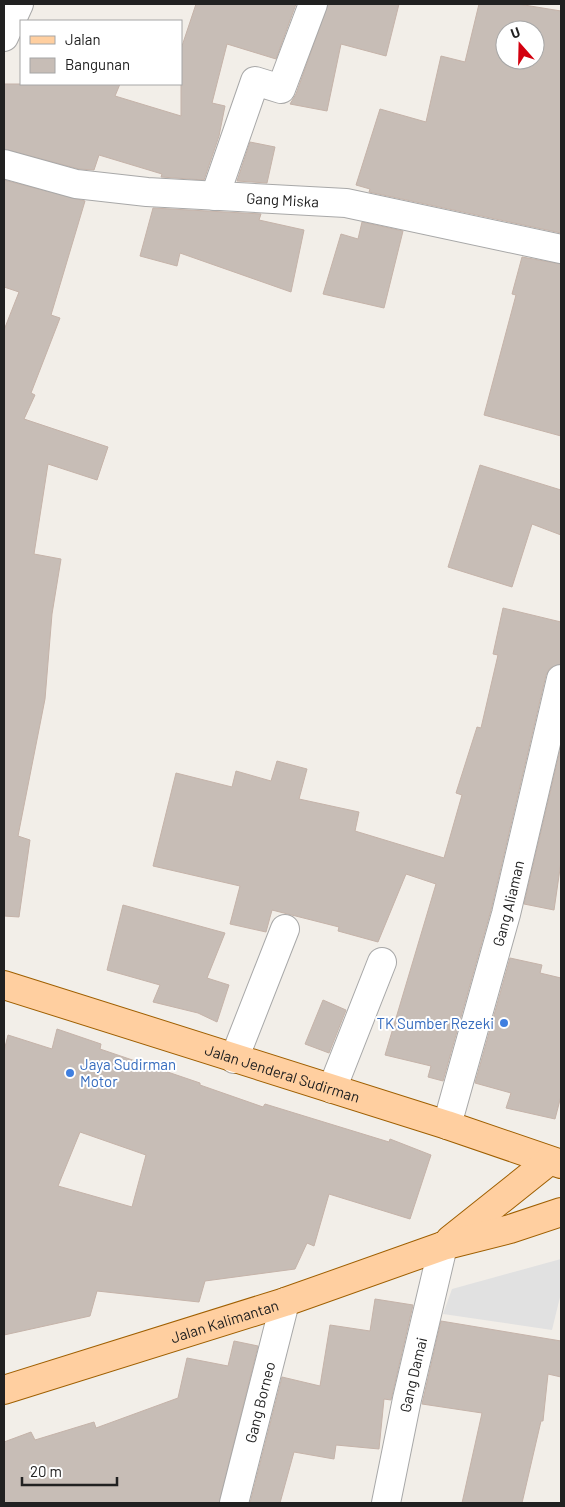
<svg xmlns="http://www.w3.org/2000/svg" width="565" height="1507" font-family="Barlow,sans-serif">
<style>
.parking{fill:#e1e1e1}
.building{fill:#c7bdb6;stroke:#c5b3a9;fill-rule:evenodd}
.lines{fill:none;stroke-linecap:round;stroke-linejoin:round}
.minor-casing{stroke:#a8a8a8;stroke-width:30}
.major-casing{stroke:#9f5f00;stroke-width:30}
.minor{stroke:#fff;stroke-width:28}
.major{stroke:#ffcfa0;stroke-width:28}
.shop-dot{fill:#3f7fe0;stroke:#fff;stroke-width:2}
.labels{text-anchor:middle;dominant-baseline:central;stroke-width:4;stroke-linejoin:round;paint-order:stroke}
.street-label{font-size:15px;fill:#212121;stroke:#fff}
.shop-label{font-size:15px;fill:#366cbe;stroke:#fff;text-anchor:end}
</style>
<rect width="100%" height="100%" fill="#f2eee8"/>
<path class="parking" d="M 561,1259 L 561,1293 L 552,1330 L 443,1314 L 452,1289 Z"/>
<g class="building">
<path d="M 196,4 L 296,4 L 276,59 L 227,44 L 212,103 L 225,106 L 219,136 L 204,180 L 161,177 L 162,174 L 99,155 L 94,170 L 79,169 L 4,149 L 4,84 L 120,84 L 115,96 L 181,116 L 181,49 Z"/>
<path d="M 328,4 L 399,4 L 386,56 L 341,44 L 327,111 L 290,104 L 296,94 Z"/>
<path d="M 479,4 L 518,4 L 561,11 L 561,233 L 369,192 L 370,189 L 356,185 L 380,109 L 426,122 L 441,56 L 465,62 ZM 505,30 L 535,30 L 535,60 L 505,60 Z"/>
<path d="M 250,142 L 275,147 L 267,183 L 237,181 Z"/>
<path d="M 4,180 L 85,201 L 51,315 L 60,318 L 31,393 L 35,395 L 24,419 L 108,447 L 97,480 L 48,464 L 34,554 L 61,559 L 52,614 L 45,699 L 18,836 L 30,840 L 19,917 L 4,916 L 4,330 L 19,292 L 4,287 Z"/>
<path d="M 153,208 L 261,214 L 259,220 L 304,230 L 291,292 L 180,253 L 177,266 L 140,256 Z"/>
<path d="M 362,222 L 403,231 L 384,308 L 323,294 L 341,234 L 358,239 Z"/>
<path d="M 522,257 L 561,264 L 561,436 L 484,415 L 516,295 L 512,294 Z"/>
<path d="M 480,465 L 561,490 L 561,535 L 532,524 L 512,587 L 448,567 Z"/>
<path d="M 503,608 L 561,622 L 561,664 L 550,668 L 546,675 L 491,910 L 443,1081 L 428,1077 L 431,1066 L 385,1055 L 436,884 L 406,874 L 378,942 L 338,931 L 339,927 L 272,910 L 266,932 L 230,924 L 240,886 L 153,866 L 176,773 L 232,787 L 236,771 L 271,781 L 277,761 L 307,769 L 299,799 L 359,812 L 355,831 L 444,858 L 462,795 L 456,793 L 477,727 L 481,728 L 498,655 L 493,654 Z"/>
<path d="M 561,746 L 561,862 L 554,910 L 524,904 Z"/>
<path d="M 123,905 L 225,933 L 207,978 L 229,985 L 217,1022 L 198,1013 L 153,1002 L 160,985 L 107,970 Z"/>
<path d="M 510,958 L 542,965 L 540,973 L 561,978 L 561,1096 L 555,1119 L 506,1108 L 511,1093 L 475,1083 Z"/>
<path d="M 323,1000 L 346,1010 L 329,1053 L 305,1044 Z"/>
<path d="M 57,1029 L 101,1044 L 100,1049 L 200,1083 L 200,1085 L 263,1107 L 265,1104 L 389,1142 L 390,1139 L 431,1155 L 410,1219 L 329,1194 L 314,1246 L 307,1243 L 295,1269 L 205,1281 L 199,1302 L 97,1291 L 90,1316 L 4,1335 L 4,1051 L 8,1035 L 52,1049 ZM 80,1132 L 146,1155 L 132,1207 L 58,1186 Z"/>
<path d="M 375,1299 L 413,1305 L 391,1400 L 384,1399 L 379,1449 L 336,1445 L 334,1459 L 294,1452 L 280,1503 L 250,1503 L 282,1377 L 320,1386 L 330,1325 L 370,1331 Z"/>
<path d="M 441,1321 L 561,1341 L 561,1377 L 548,1374 L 543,1421 L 541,1421 L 522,1503 L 462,1503 L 482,1413 L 422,1404 Z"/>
<path d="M 234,1341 L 258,1346 L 219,1503 L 4,1503 L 4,1442 L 31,1432 L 35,1440 L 94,1422 L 96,1428 L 178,1398 L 187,1358 L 228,1366 Z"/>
</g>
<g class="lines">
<defs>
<g id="minor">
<path d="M 4,37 L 19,4"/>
<path id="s1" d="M 4,164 L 76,184 L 147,192 L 346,203 L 561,249"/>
<path d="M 215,196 L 255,81 L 281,89 L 313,4"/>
<path d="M 234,1059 L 285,929"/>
<path d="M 332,1089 L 382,962"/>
<path id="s2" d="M 447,1125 L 506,914 L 561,679"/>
<path id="s3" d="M 234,1503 L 285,1302"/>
<path id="s4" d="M 386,1503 L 407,1399 L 443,1246"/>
</g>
<g id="major">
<path id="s5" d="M 4,985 L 447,1125 L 561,1164"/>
<path d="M 450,1240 L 549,1161"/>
<path id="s6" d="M 4,1390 L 285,1302 L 443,1246 L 510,1229 L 561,1212"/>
</g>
</defs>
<use href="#minor" class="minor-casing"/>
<use href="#major" class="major-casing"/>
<use href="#minor" class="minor"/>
<use href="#major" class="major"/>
</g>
<g class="shop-dot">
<circle cx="504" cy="1023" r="5"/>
<circle cx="70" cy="1073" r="5"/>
</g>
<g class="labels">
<g class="street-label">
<text stroke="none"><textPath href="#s1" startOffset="282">Gang Miska</textPath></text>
<text stroke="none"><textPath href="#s2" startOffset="230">Gang Aliaman</textPath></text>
<text stroke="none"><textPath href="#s5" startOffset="292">Jalan Jenderal Sudirman</textPath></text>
<text stroke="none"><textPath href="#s6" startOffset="231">Jalan Kalimantan</textPath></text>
<text stroke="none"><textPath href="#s4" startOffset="131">Gang Damai</textPath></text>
<text stroke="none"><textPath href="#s3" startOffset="104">Gang Borneo</textPath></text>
</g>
<g class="shop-label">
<text x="494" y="1023">TK Sumber Rezeki</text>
<text x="80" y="1064" text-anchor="start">Jaya Sudirman<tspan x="80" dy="17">Motor</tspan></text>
</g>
</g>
<rect width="565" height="1507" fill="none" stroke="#212121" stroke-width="10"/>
<rect x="20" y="20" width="162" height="65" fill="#ffffff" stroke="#a6a6a6"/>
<rect x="30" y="36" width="25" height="8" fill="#ffcfa0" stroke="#a6a6a6"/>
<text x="65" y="45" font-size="15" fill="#212121">Jalan</text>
<rect x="30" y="58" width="25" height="15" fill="#c7bdb6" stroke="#a6a6a6"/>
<text x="65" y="70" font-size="15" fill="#212121">Bangunan</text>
<g transform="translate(520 45) rotate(340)"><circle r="24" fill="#ffffff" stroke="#a6a6a6"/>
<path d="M0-4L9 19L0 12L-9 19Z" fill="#d3000f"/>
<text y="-8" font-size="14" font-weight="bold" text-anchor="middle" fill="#212121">U</text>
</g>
<path d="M22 1477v8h95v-8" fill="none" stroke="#212121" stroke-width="2.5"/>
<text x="30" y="1477" font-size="15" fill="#212121" stroke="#ffffff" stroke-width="4" paint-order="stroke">20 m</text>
</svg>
